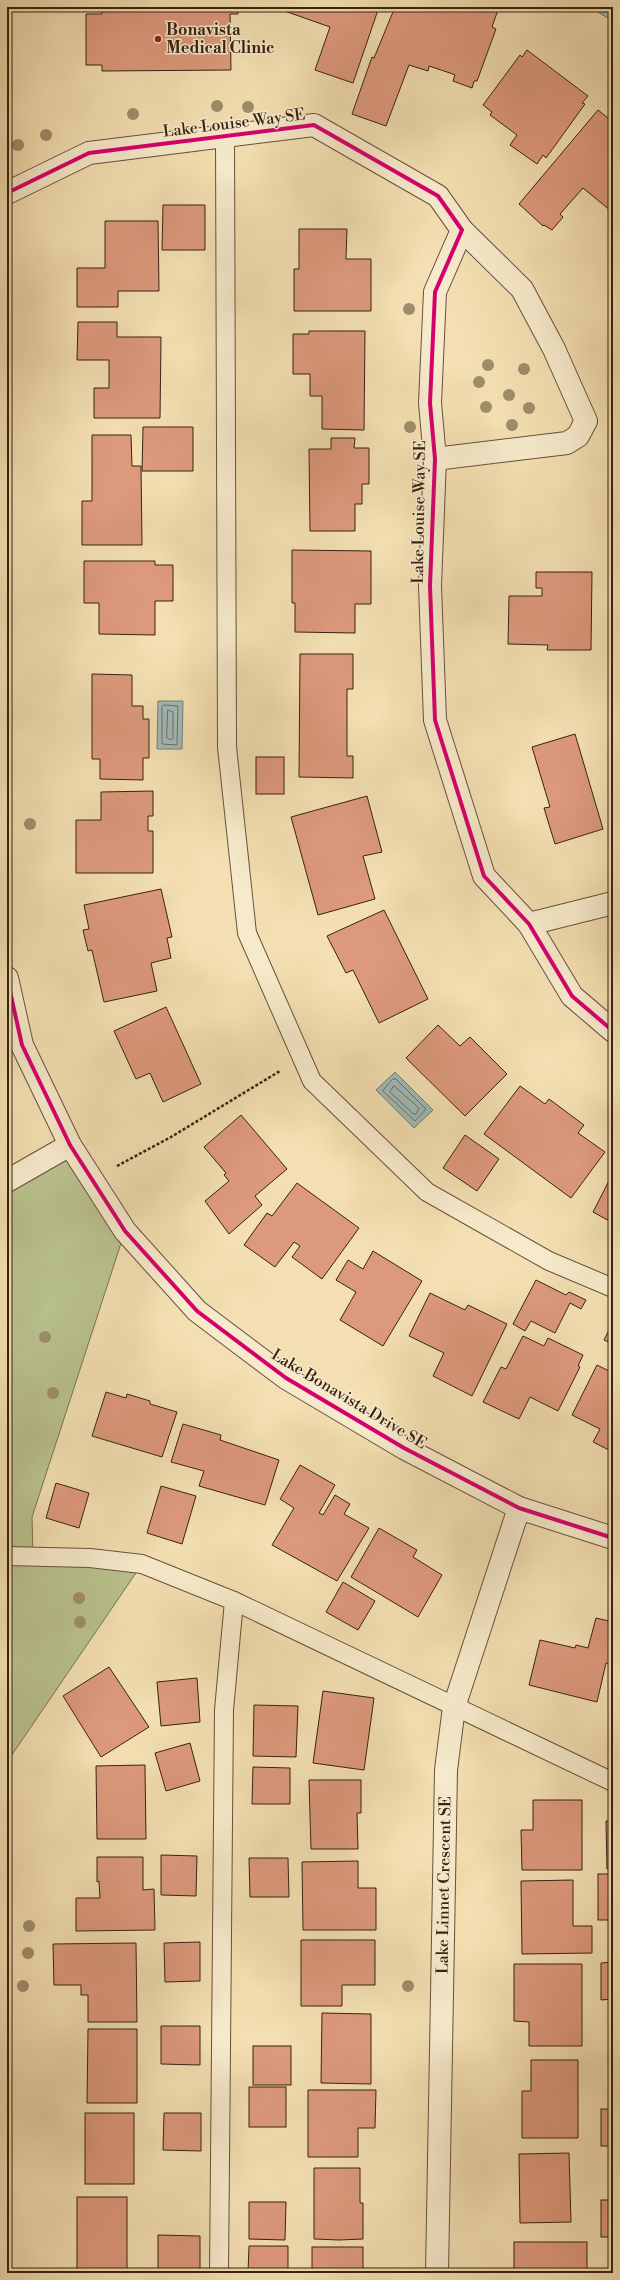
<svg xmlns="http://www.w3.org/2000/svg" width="620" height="2280" font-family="'Libre Bodoni',serif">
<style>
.green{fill:#b9c28d;stroke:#78724f}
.water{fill:#a0bab7;stroke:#767d75}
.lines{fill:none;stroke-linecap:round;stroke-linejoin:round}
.shore{stroke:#6c6e64;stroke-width:1}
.building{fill:#dd997c;stroke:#372211}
.service-casing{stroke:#665139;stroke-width:20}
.minor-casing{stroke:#665139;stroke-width:24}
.tertiary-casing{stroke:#665139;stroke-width:24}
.path{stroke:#372211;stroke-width:2.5;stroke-dasharray:3 2;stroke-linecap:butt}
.service{stroke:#f7eacc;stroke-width:18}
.minor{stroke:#f7eacc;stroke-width:22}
.tertiary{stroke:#f7eacc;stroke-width:22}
.cycleway-casing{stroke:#f7eacc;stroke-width:6}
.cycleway{stroke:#d6006c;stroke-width:4}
.tree{fill:#9e8d6a}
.poi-dot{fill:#8f2418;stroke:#f7eacc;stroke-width:1.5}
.labels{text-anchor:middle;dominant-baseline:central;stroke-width:3;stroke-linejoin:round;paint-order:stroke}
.poi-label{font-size:16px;font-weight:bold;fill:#372211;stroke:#f7eacc;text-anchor:start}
.street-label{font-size:16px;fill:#372211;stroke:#f7eacc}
</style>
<rect width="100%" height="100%" fill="#f3dfb1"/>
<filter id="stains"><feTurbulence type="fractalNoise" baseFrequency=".005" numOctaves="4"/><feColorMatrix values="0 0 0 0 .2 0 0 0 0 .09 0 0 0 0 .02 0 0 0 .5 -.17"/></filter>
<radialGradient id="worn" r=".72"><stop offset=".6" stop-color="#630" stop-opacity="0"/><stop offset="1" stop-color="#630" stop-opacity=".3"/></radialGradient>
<path class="green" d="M 70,1145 L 125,1231 L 32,1517 L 33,1556 L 142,1564 L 7,1762 L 7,1181 Z"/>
<g class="water">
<path d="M 589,7 L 613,7 L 613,21 Z"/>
<path d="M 158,701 L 183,701 L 182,749 L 157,749 Z"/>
<path d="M 395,1072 L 433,1110 L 414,1128 L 376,1090 Z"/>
</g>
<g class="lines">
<g class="shore">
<path d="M 164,705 L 178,706 L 177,745 L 162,744 L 162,707 Z"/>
<path d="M 168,710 L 173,712 L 173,738 L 171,740 L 167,738 Z"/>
<path d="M 393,1079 L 396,1079 L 426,1109 L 415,1121 L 383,1091 Z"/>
<path d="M 394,1086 L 419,1108 L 416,1114 L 413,1114 L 390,1092 Z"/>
</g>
</g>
<g class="building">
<path d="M 102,7 L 238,7 L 238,14 L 230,14 L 231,70 L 102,71 L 102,65 L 86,65 L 86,14 L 102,14 Z"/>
<path d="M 279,7 L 379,7 L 353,83 L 315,70 L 330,27 L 279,9 Z"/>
<path d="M 395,7 L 436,7 L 442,9 L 443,7 L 499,7 L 492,27 L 496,29 L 477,81 L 474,81 L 472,88 L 453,81 L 455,75 L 450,73 L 429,66 L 428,71 L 409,65 L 386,126 L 352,114 L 372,57 L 374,58 Z"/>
<path d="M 527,50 L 588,96 L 582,103 L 585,104 L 546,158 L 543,155 L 537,164 L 510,145 L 517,135 L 490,115 L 492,112 L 483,105 L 520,55 L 522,57 Z"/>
<path d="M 598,110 L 613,122 L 613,210 L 611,211 L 583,188 L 560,214 L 563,217 L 552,230 L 544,225 L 543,226 L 519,204 Z"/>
<path d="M 163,205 L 205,205 L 205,250 L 162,250 Z"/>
<path d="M 105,221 L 158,221 L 159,291 L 118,291 L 118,307 L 77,307 L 77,268 L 105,268 Z"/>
<path d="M 299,229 L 347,229 L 346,259 L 371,259 L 371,311 L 294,311 L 294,269 L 299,269 Z"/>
<path d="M 78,322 L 117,322 L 117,337 L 161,337 L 160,418 L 94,418 L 94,388 L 109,388 L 109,360 L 77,360 Z"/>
<path d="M 309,331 L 365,331 L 364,430 L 322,429 L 322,396 L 310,396 L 310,374 L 293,374 L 293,334 L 309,334 Z"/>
<path d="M 143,427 L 193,427 L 193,471 L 142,471 Z"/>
<path d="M 92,435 L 131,435 L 132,466 L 141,466 L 142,545 L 82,545 L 82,501 L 92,501 Z"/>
<path d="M 331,438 L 355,438 L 354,448 L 369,448 L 369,484 L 362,484 L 362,504 L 355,504 L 355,531 L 310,531 L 309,449 L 331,449 Z"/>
<path d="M 292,550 L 371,551 L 371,604 L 355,604 L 355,633 L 295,632 L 295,603 L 292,603 Z"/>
<path d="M 84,561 L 155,561 L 155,565 L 173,565 L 173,601 L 155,601 L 155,635 L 99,634 L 99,603 L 84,603 Z"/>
<path d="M 536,572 L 592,572 L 591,650 L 547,650 L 548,645 L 508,644 L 509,596 L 542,596 L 542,588 L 536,588 Z"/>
<path d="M 300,654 L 353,654 L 353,689 L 347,689 L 347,756 L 353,756 L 353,778 L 299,777 Z"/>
<path d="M 92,674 L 132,675 L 132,706 L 143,706 L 143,719 L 149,719 L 149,758 L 143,758 L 143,780 L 100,779 L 100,759 L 92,759 Z"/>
<path d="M 575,734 L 603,829 L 555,844 L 544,808 L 550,807 L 532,747 Z"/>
<rect x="256" y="757" width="28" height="37"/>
<path d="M 153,791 L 153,816 L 148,816 L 148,831 L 153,831 L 153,873 L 76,873 L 76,820 L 101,820 L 101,792 Z"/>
<path d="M 367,796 L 382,852 L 363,856 L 375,899 L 318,915 L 291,817 Z"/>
<path d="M 161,889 L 172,937 L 167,938 L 171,958 L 151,963 L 157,991 L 104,1002 L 92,950 L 88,951 L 83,930 L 89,929 L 84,905 Z"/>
<path d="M 384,910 L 428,999 L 379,1023 L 353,970 L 346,973 L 327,936 Z"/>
<path d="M 166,1007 L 201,1084 L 163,1102 L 150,1073 L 136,1079 L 114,1031 Z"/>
<path d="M 438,1025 L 460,1046 L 470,1037 L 507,1074 L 465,1116 L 406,1058 Z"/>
<path d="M 520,1086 L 545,1104 L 549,1099 L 584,1125 L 578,1133 L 605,1152 L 571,1198 L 484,1134 Z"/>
<path d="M 241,1115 L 287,1169 L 255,1196 L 262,1205 L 229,1234 L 205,1201 L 229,1181 L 224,1175 L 226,1173 L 204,1147 Z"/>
<path d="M 465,1135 L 499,1159 L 477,1191 L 443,1168 Z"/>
<path d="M 613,1173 L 613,1223 L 593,1212 Z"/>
<path d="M 297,1183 L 359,1228 L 322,1279 L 292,1257 L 300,1246 L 294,1242 L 275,1267 L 244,1245 L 267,1213 L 272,1216 Z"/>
<path d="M 373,1251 L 422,1281 L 383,1346 L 340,1320 L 356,1292 L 336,1280 L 348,1260 L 363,1269 Z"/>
<path d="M 536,1280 L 566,1295 L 569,1292 L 586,1300 L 581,1309 L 570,1303 L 555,1333 L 531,1321 L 525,1331 L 513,1324 Z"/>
<path d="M 430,1293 L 465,1310 L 468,1305 L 507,1324 L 472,1396 L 433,1376 L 444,1353 L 409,1336 Z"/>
<path d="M 613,1322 L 613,1344 L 604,1340 Z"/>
<path d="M 523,1336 L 544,1346 L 548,1338 L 583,1355 L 578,1366 L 580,1367 L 558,1411 L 530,1397 L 519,1419 L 483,1402 L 501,1367 L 506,1369 Z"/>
<path d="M 597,1365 L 613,1373 L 613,1452 L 593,1442 L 600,1429 L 572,1415 Z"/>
<path d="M 106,1392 L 126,1398 L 127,1394 L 150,1401 L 150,1404 L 177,1412 L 162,1457 L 92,1436 Z"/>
<path d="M 183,1424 L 221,1435 L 220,1440 L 279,1460 L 265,1505 L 199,1486 L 204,1471 L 171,1462 Z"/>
<path d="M 300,1465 L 335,1485 L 319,1513 L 323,1515 L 335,1495 L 350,1504 L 344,1514 L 369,1528 L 337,1581 L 272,1545 L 294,1508 L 280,1499 Z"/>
<path d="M 56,1483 L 89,1493 L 79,1528 L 46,1518 Z"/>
<path d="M 161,1486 L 196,1496 L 182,1544 L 147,1533 Z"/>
<path d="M 379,1528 L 417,1550 L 413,1557 L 442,1575 L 418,1617 L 351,1577 Z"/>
<path d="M 343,1582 L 375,1601 L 358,1630 L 326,1612 Z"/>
<path d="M 596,1618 L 613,1622 L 613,1664 L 606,1663 L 597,1702 L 529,1685 L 540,1640 L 575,1648 L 576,1645 L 588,1648 Z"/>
<path d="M 109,1667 L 149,1727 L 101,1757 L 63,1696 Z"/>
<path d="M 197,1678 L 200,1722 L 161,1726 L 157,1682 Z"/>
<path d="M 323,1691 L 374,1698 L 364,1770 L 313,1763 Z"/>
<path d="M 254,1705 L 298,1706 L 296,1757 L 253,1756 Z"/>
<path d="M 190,1743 L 200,1781 L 166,1791 L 155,1753 Z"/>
<path d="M 145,1765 L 146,1839 L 97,1839 L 96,1766 Z"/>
<path d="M 253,1767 L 290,1768 L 290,1804 L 252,1804 Z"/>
<path d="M 309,1780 L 361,1780 L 361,1813 L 357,1813 L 358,1849 L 311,1849 Z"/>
<path d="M 533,1800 L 582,1800 L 582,1870 L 522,1870 L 521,1830 L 533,1830 Z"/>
<path d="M 606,1821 L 613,1821 L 613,1869 L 607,1869 Z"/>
<path d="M 161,1855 L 197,1856 L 196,1896 L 161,1895 Z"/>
<path d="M 97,1857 L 143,1857 L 143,1890 L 154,1889 L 155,1930 L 76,1931 L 76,1898 L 100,1898 L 99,1881 L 97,1882 Z"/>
<path d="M 249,1858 L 288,1858 L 289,1897 L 250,1897 Z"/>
<path d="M 358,1861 L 358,1888 L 376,1888 L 376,1930 L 303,1930 L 302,1862 Z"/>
<rect x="598" y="1874" width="15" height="46"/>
<path d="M 573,1880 L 573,1926 L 592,1926 L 592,1953 L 522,1954 L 521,1881 Z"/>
<path d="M 301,1940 L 375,1940 L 375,1985 L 342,1985 L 342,2006 L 301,2006 Z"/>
<path d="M 200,1942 L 200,1981 L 165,1982 L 164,1943 Z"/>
<path d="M 136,1943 L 137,2022 L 88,2022 L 88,1995 L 81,1995 L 81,1985 L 54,1985 L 53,1944 Z"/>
<path d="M 613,1962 L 613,1999 L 601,2000 L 601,1963 Z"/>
<path d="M 514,1964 L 582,1964 L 582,2046 L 529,2046 L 529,2022 L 514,2021 Z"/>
<path d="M 322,2013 L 371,2014 L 371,2084 L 321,2083 Z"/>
<path d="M 161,2026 L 200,2026 L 200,2065 L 161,2064 Z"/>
<path d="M 88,2029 L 137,2029 L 137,2103 L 87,2103 Z"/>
<rect x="253" y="2046" width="38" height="39"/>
<path d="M 531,2060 L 578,2060 L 578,2138 L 522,2138 L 522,2091 L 531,2091 Z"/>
<rect x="249" y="2087" width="37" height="40"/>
<path d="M 308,2090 L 376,2090 L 375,2128 L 358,2128 L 358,2157 L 308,2157 Z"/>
<rect x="601" y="2109" width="12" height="37"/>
<rect x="85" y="2113" width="49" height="71"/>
<path d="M 164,2113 L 201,2113 L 201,2151 L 163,2150 Z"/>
<path d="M 569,2153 L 571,2222 L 520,2223 L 519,2154 Z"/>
<path d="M 314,2168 L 360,2168 L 360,2203 L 363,2203 L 363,2239 L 339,2240 L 314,2239 Z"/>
<rect x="77" y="2197" width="50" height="75"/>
<rect x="601" y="2200" width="12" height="37"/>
<path d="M 249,2202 L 286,2202 L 285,2240 L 249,2239 Z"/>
<path d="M 158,2235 L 200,2236 L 200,2273 L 158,2273 Z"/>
<rect x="514" y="2242" width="73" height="31"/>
<path d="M 249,2246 L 288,2246 L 288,2273 L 248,2273 Z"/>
<rect x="312" y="2247" width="51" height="26"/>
</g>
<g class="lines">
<defs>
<g id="service">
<path d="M 225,136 L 227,747 L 247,933 L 312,1081 L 427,1192 L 549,1261 L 613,1288"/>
<path d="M 7,1556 L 90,1558 L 142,1564 L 234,1601 L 613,1782"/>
<path d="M 219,2273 L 224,1710 L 234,1601"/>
</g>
<g id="minor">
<path d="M 7,193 L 89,153 L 314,125 L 438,196 L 462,230 L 435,292 L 430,403 L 435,459 L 430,586 L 435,720 L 484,876 L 529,924 L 572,996 L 613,1031"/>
<path d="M 435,459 L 567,443 L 578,436 L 586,421 L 554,349 L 522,289 L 462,230"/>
<path d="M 529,924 L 613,903"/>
<path d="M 7,1181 L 70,1145"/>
<path d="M 437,2273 L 446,1770 L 454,1707 L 519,1508"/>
</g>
<path id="tertiary" d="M 7,978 L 22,1045 L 70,1145 L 125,1231 L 197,1311 L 286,1378 L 404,1448 L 519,1508 L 613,1538"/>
</defs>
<use href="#service" class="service-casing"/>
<use href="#minor" class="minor-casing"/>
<use href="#tertiary" class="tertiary-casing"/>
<path class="path" d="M 117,1166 L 171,1137 L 280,1071"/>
<use href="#service" class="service"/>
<use href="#minor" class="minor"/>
<use href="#tertiary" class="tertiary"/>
<defs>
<g id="cycleway">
<path d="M 7,193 L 89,153 L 314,125 L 438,196 L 462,230 L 435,292 L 430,403 L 435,459 L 430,586 L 435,720 L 484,876 L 529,924 L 572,996 L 613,1031"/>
<path d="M 7,978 L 22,1045 L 70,1145 L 125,1231 L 197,1311 L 286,1378 L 404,1448 L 519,1508 L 613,1538"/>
</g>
</defs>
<use href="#cycleway" class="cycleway-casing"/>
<use href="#cycleway" class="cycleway"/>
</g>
<g class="tree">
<circle cx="217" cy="106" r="6"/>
<circle cx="248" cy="107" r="6"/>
<circle cx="133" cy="114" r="6"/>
<circle cx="46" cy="135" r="6"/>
<circle cx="18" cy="145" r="6"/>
<circle cx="409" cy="309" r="6"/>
<circle cx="488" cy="365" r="6"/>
<circle cx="524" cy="369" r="6"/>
<circle cx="479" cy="382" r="6"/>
<circle cx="509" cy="395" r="6"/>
<circle cx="486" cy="407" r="6"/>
<circle cx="529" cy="408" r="6"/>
<circle cx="512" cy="425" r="6"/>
<circle cx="410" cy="427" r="6"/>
<circle cx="30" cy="824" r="6"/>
<circle cx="45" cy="1337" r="6"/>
<circle cx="53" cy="1393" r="6"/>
<circle cx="79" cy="1598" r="6"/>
<circle cx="80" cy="1622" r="6"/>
<circle cx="29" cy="1926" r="6"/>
<circle cx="28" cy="1953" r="6"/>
<circle cx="23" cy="1986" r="6"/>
<circle cx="408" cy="1986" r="6"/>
</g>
<circle class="poi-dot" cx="158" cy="39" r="4"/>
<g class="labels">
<g class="poi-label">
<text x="166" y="30">Bonavista<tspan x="166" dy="18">Medical Clinic</tspan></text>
</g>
<g class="street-label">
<text transform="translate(234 123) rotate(-7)">Lake Louise Way SE</text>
<text transform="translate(419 512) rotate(-89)">Lake Louise Way SE</text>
<text transform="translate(349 1399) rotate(31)">Lake Bonavista Drive SE</text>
<text transform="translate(444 1885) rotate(-89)">Lake Linnet Crescent SE</text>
</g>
</g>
<rect width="620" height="2280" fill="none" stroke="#f3dfb1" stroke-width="24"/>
<rect x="8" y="8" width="604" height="2264" fill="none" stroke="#372211" stroke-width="2"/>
<rect x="12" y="12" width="596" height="2256" fill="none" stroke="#372211"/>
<rect width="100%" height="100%" filter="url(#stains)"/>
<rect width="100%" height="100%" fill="url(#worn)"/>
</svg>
